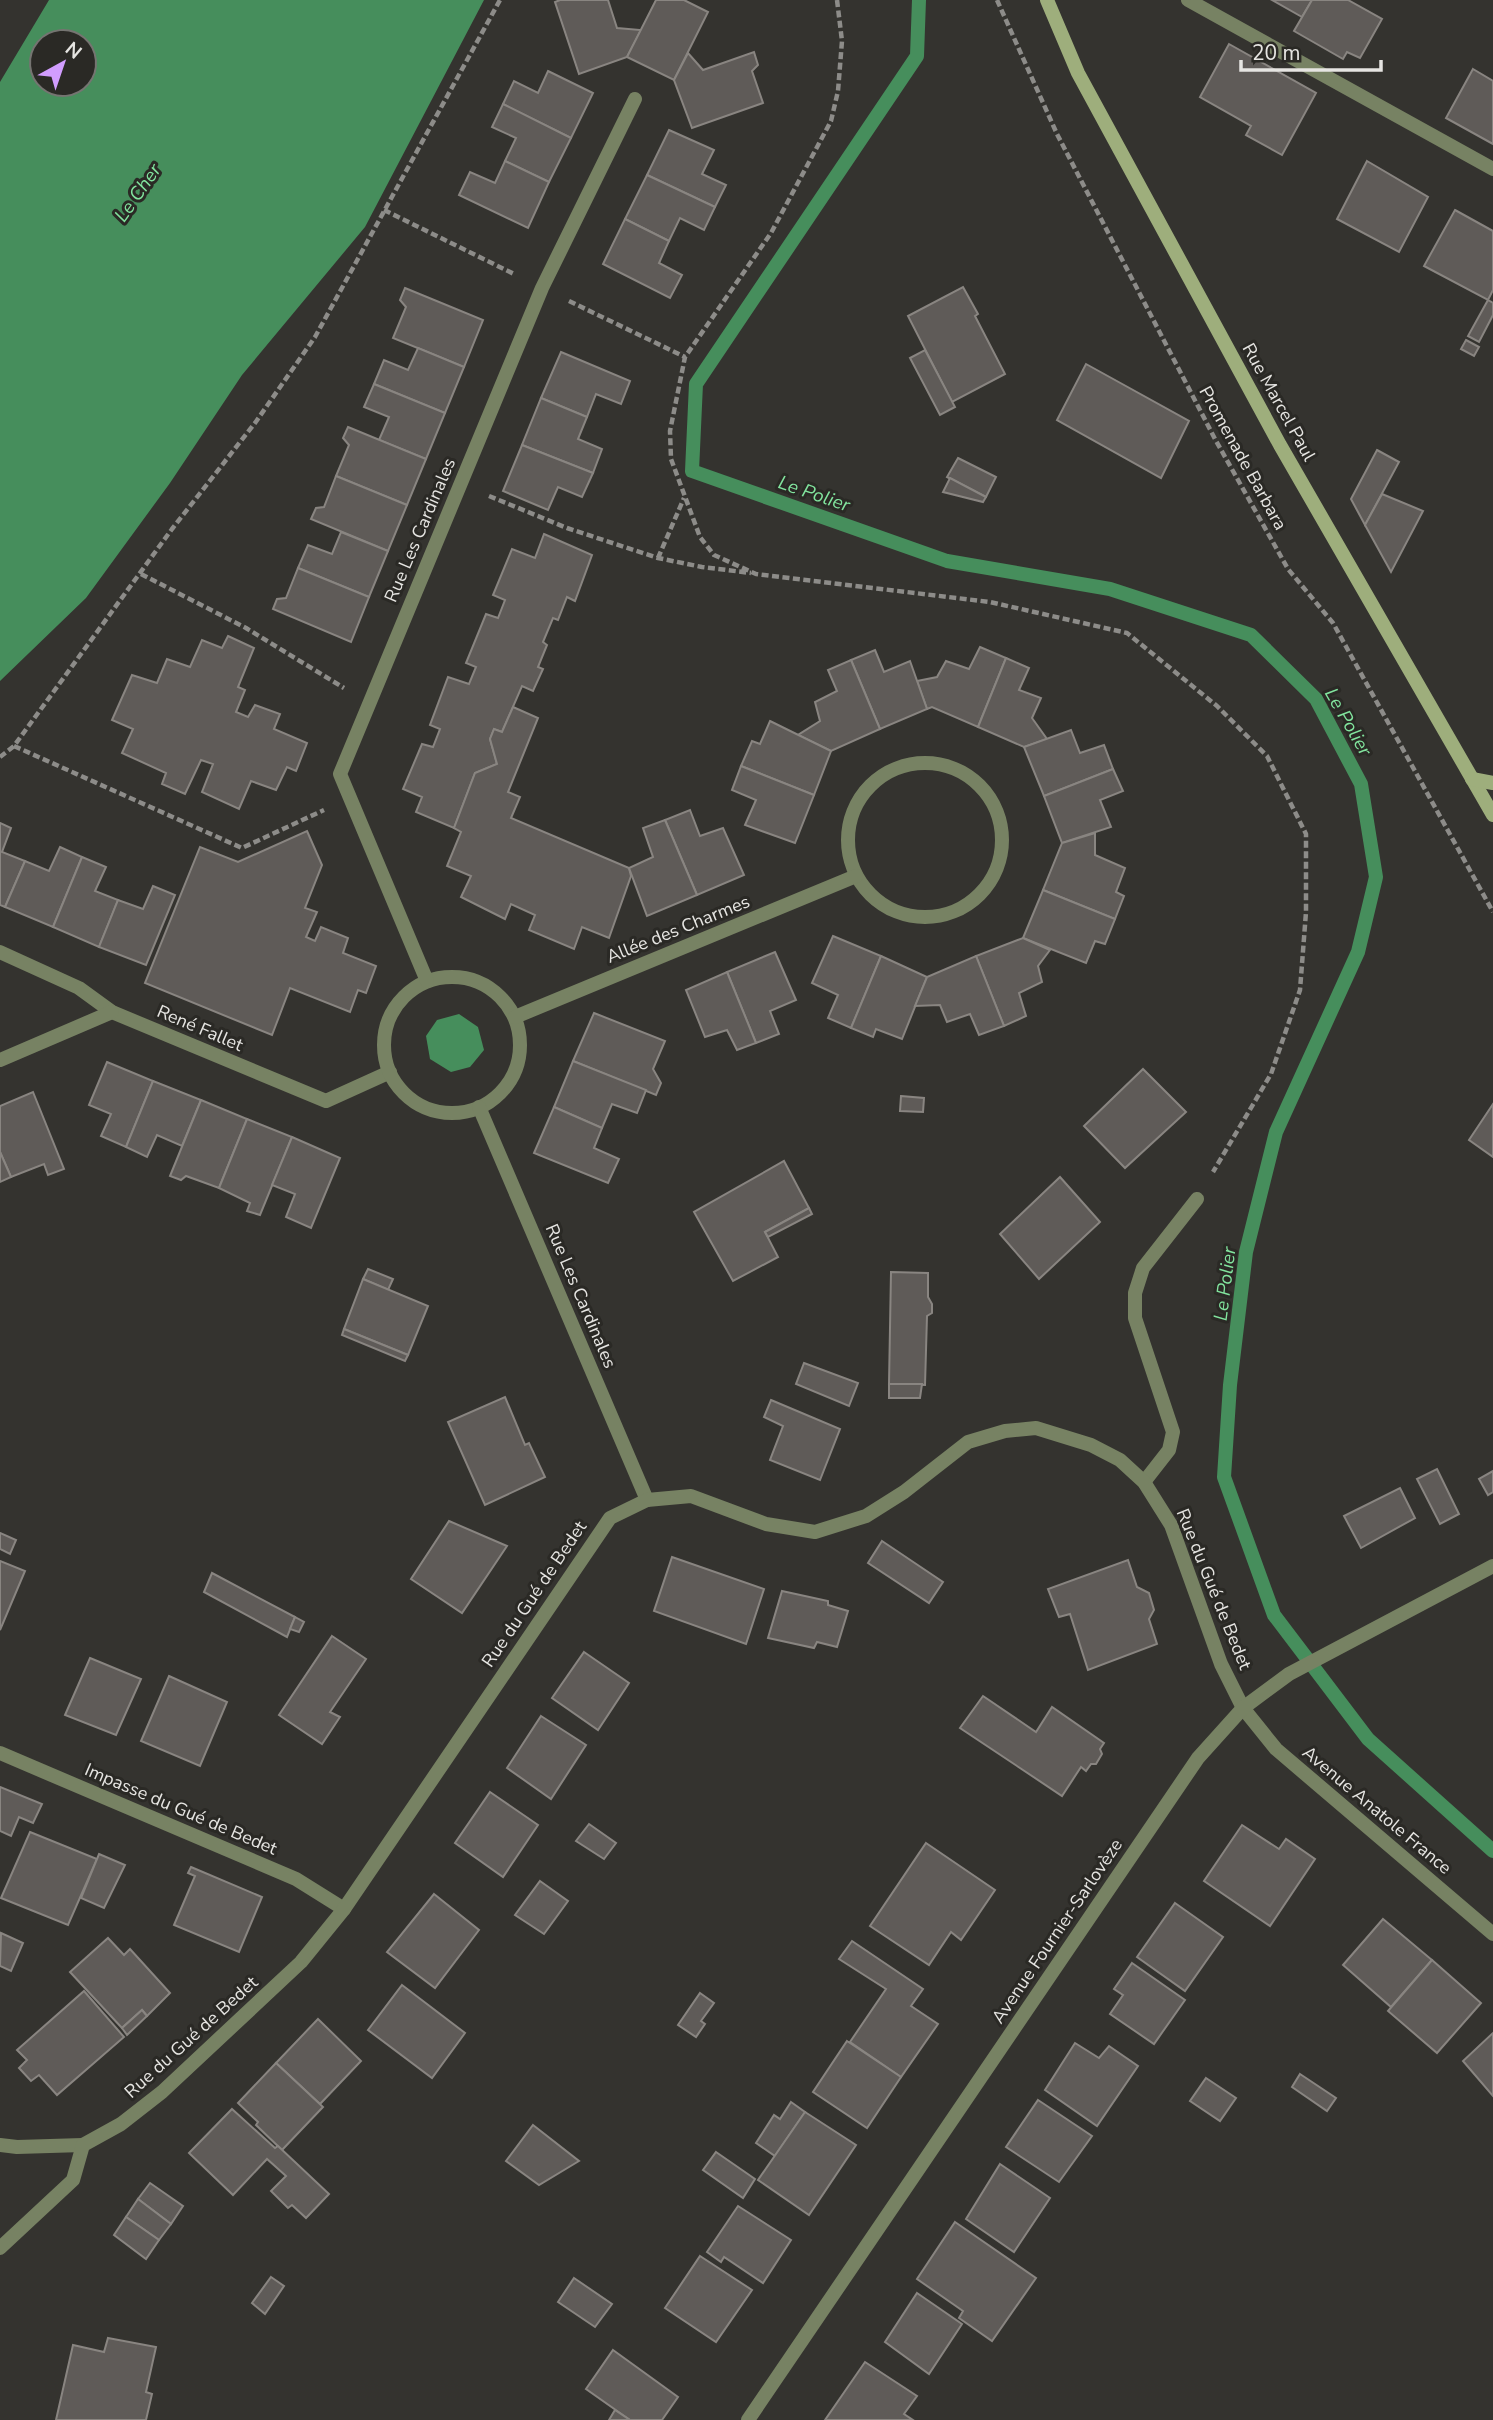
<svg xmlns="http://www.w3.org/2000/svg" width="1493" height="2420" font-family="'Nunito Sans',sans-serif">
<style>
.water{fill:#468e5c;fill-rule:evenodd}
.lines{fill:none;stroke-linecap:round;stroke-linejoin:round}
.stream{stroke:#468e5c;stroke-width:14}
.building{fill:#5f5b58;stroke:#898581;stroke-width:2}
.path{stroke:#8d8c89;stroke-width:4.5;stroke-dasharray:7 3.5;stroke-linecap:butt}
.lane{stroke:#778263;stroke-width:14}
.street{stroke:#778263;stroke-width:14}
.secondary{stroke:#9eae7c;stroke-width:14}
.labels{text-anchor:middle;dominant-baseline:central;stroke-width:6;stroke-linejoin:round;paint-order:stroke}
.street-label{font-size:18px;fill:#e6e5e2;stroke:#2a2925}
.water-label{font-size:19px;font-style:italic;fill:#82e49e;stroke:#2a2925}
</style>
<rect width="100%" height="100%" fill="#34332f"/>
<g class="water">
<path d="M 49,0 L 484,0 L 365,227 L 242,375 L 170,483 L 86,598 L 0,681 L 0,82 ZM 84,42 L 84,84 L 42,84 L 42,42 Z"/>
<path d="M 459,1014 L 478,1027 L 484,1050 L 470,1067 L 451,1072 L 430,1059 L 426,1036 L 437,1020 Z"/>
</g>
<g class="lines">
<path class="stream" d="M 919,0 L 917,56 L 696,384 L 692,471 L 947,561 L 1110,589 L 1251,635 L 1316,699 L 1361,784 L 1376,877 L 1358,952 L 1276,1132 L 1246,1252 L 1230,1385 L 1224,1477 L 1274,1615 L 1368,1739 L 1493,1851"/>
</g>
<g class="building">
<path d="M 560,0 L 608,0 L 617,28 L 641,30 L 627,57 L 579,74 L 555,2 Z"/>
<path d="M 656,0 L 684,0 L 708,12 L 674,80 L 627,57 Z"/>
<path d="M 1272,0 L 1312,0 L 1302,17 Z"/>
<path d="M 1312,0 L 1348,0 L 1382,19 L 1360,58 L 1347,52 L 1343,59 L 1294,31 Z"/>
<path d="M 1229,44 L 1316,93 L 1282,155 L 1246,135 L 1251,126 L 1200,97 Z"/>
<path d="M 754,52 L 758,65 L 752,71 L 763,103 L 692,128 L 674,80 L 688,53 L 703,70 Z"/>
<path d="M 1473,69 L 1493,81 L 1493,144 L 1446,118 Z"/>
<path d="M 548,71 L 593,93 L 571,138 L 503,104 L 514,81 L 538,93 Z"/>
<path d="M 503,104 L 571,138 L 549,182 L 505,161 L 516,138 L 492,127 Z"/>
<path d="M 669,130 L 714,150 L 702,174 L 726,185 L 715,207 L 647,175 Z"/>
<path d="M 505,161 L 549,182 L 528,228 L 459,195 L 470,172 L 495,183 Z"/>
<path d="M 1367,161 L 1428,197 L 1399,252 L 1337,219 Z"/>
<path d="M 647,175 L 715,207 L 704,230 L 680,218 L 669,241 L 625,219 Z"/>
<path d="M 1455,210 L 1493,231 L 1493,290 L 1488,300 L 1424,266 Z"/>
<path d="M 625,219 L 669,241 L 659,263 L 682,275 L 670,298 L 603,264 Z"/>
<path d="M 963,287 L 978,314 L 975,316 L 1005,374 L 952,402 L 908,316 Z"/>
<path d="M 405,288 L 483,320 L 464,367 L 393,338 L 406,307 L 400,300 Z"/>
<path d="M 1488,300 L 1493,303 L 1493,315 L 1479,342 L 1468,336 Z"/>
<path d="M 1466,340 L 1479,347 L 1474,356 L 1461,349 Z"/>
<path d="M 418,348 L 464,367 L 445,413 L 374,384 L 384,360 L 408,370 Z"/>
<path d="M 925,350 L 955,407 L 940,415 L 910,358 Z"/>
<path d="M 561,352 L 630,381 L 621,404 L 596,394 L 587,417 L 541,398 Z"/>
<path d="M 1086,364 L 1189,421 L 1161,478 L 1057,420 Z"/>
<path d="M 374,384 L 445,413 L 426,459 L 379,440 L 389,417 L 364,407 Z"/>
<path d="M 541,398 L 587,417 L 578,439 L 602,449 L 593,473 L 522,445 Z"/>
<path d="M 348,427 L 426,459 L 407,505 L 336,476 L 349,445 L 343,438 Z"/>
<path d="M 522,445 L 593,473 L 582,497 L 558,487 L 548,510 L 503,491 Z"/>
<path d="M 1377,450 L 1399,462 L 1365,525 L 1351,499 Z"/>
<path d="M 958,458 L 996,477 L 986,497 L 947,477 Z"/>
<path d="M 336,476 L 407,505 L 388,551 L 311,519 L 316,508 L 324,507 Z"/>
<path d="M 950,478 L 986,497 L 983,502 L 943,492 Z"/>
<path d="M 1382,494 L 1423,511 L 1391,572 L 1365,525 Z"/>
<path d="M 341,532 L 388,551 L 369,597 L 298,568 L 308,545 L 332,554 Z"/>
<path d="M 544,534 L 592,555 L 575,601 L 567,597 L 558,620 L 553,618 L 543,642 L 547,645 L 538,667 L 543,669 L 533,691 L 522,686 L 502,732 L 494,729 L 490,739 L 497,764 L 475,773 L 454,828 L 416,812 L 422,797 L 403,789 L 422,744 L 433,747 L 440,729 L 430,725 L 448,677 L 469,684 L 476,667 L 466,663 L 486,614 L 498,618 L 505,600 L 493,595 L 512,549 L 535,558 Z"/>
<path d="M 298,568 L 369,597 L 351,642 L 273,609 L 277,599 L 286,598 Z"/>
<path d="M 228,636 L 254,648 L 238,687 L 245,690 L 236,712 L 248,717 L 255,705 L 280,714 L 274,729 L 307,743 L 296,771 L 287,767 L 276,790 L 251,781 L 239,809 L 202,792 L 213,764 L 201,760 L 185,794 L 162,784 L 166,773 L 122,753 L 133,729 L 112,720 L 132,675 L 157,683 L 167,659 L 190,667 L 202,640 L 222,648 Z"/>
<path d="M 980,647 L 1006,658 L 978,727 L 932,707 L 927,709 L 917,681 L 937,677 L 946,661 L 969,669 Z"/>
<path d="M 875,650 L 884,672 L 910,661 L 927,709 L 880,729 L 851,660 Z"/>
<path d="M 1006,658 L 1029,668 L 1019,690 L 1041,698 L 1032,718 L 1047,739 L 1024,747 L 978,727 Z"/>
<path d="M 851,660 L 880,729 L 831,751 L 798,735 L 820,721 L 815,702 L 837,691 L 828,670 Z"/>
<path d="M 513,707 L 538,718 L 508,792 L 520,797 L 511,818 L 629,868 L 631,876 L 609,938 L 582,927 L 574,949 L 529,930 L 535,915 L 511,904 L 505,919 L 461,897 L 471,876 L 447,866 L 461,832 L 454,828 L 475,773 L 497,764 L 490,739 L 494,729 L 502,732 Z"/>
<path d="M 770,721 L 831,751 L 814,795 L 741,766 L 752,741 L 760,744 Z"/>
<path d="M 1071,730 L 1080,753 L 1104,745 L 1113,769 L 1044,796 L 1024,747 Z"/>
<path d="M 741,766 L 814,795 L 795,843 L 745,825 L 756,800 L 732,790 Z"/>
<path d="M 1113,769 L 1123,791 L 1100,800 L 1111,827 L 1062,843 L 1044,796 Z"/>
<path d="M 690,810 L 700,836 L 723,828 L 744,875 L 697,895 L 665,820 Z"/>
<path d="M 665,820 L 697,895 L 647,916 L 629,868 L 653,857 L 643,828 Z"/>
<path d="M 0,823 L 11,828 L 2,852 L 25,861 L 5,907 L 0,905 Z"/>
<path d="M 307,831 L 322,865 L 305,908 L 317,912 L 306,937 L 315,941 L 321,927 L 348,938 L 343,953 L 376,966 L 366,993 L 358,990 L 350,1012 L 290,988 L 272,1035 L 145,983 L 200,847 L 238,862 Z"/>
<path d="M 1095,833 L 1095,855 L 1125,868 L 1116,892 L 1124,896 L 1115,919 L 1043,890 L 1062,843 Z"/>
<path d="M 60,847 L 82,857 L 53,927 L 5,907 L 25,861 L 49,871 Z"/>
<path d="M 82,857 L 106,867 L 95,891 L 118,900 L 99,947 L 53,927 Z"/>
<path d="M 153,886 L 175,895 L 146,965 L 99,947 L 118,900 L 143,909 Z"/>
<path d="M 1043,890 L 1115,919 L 1105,944 L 1095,941 L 1086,963 L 1023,938 Z"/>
<path d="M 833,936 L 881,956 L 851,1028 L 828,1018 L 838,995 L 812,983 Z"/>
<path d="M 1023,938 L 1050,950 L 1038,966 L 1042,982 L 1019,993 L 1026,1016 L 1004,1026 L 976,956 Z"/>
<path d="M 775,952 L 796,1000 L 770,1011 L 779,1034 L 756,1043 L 727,972 Z"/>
<path d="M 881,956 L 927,977 L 902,1039 L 876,1029 L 873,1037 L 851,1028 Z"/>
<path d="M 976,956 L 1004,1026 L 979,1035 L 970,1014 L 947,1022 L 940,1005 L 915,1006 L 927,977 Z"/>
<path d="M 727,972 L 756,1043 L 737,1050 L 727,1030 L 705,1037 L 686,990 Z"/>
<path d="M 594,1013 L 665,1041 L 653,1069 L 661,1083 L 656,1095 L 573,1061 Z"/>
<path d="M 573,1061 L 646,1090 L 637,1113 L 612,1104 L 602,1128 L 554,1107 Z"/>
<path d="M 107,1062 L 153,1081 L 126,1147 L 101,1136 L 111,1114 L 89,1105 Z"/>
<path d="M 1143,1069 L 1186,1112 L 1125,1168 L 1084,1126 Z"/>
<path d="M 153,1081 L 201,1100 L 182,1146 L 157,1135 L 147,1157 L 126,1147 Z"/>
<path d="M 33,1092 L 64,1169 L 48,1175 L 44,1164 L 11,1177 L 0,1152 L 0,1106 Z"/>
<path d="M 901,1096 L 924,1098 L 923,1112 L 900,1111 Z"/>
<path d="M 201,1100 L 247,1119 L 219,1188 L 186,1176 L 181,1180 L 170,1176 Z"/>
<path d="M 1493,1104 L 1493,1157 L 1469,1140 Z"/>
<path d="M 554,1107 L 602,1128 L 594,1148 L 619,1159 L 608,1183 L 534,1153 Z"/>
<path d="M 247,1119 L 292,1137 L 260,1215 L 247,1211 L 250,1203 L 219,1188 Z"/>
<path d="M 292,1137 L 340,1158 L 311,1228 L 286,1217 L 295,1194 L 272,1185 Z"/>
<path d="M 0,1152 L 11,1177 L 0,1182 Z"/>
<path d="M 784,1161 L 809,1208 L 765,1232 L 778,1257 L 733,1281 L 694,1212 Z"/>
<path d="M 1060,1177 L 1100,1222 L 1039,1279 L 1000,1234 Z"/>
<path d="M 809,1208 L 812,1214 L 768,1237 L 765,1232 Z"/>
<path d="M 368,1269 L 393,1279 L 388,1290 L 363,1279 Z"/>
<path d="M 891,1272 L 928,1273 L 928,1297 L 932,1304 L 932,1313 L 927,1316 L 925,1385 L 889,1384 Z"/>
<path d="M 363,1279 L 428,1306 L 408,1355 L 344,1329 Z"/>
<path d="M 344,1329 L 408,1355 L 405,1361 L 342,1335 Z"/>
<path d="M 804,1363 L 858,1383 L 849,1406 L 796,1384 Z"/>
<path d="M 889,1384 L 922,1384 L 920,1398 L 889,1398 Z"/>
<path d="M 505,1397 L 525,1445 L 529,1443 L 545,1477 L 485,1505 L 448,1422 Z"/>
<path d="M 771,1400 L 840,1429 L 820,1480 L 770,1460 L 783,1426 L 764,1417 Z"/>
<path d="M 1437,1469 L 1459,1514 L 1440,1524 L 1417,1479 Z"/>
<path d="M 1493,1471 L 1493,1492 L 1488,1495 L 1479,1479 Z"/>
<path d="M 1400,1488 L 1415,1518 L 1361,1548 L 1344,1516 Z"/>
<path d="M 449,1521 L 507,1546 L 462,1613 L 411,1579 Z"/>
<path d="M 0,1533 L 16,1540 L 10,1554 L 0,1549 Z"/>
<path d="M 882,1541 L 943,1582 L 929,1603 L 868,1563 Z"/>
<path d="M 672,1557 L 764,1589 L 746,1644 L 654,1611 Z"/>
<path d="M 1128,1560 L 1137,1587 L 1149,1593 L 1154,1610 L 1149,1619 L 1157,1644 L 1088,1670 L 1070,1614 L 1059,1617 L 1048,1589 Z"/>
<path d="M 0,1561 L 25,1571 L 0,1630 Z"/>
<path d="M 212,1573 L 295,1617 L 287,1637 L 204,1592 Z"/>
<path d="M 782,1591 L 828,1601 L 828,1605 L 848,1611 L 837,1647 L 817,1642 L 814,1648 L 768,1638 Z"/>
<path d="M 295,1617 L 304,1622 L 299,1632 L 290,1629 Z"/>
<path d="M 332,1636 L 366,1659 L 330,1712 L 340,1717 L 322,1744 L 279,1715 Z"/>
<path d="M 584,1652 L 629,1683 L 598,1730 L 552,1698 Z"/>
<path d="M 90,1658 L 141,1679 L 116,1735 L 65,1715 Z"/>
<path d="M 169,1676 L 227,1702 L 200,1766 L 141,1741 Z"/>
<path d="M 983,1696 L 1036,1732 L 1052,1707 L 1104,1743 L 1100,1749 L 1102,1754 L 1096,1764 L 1091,1764 L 1086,1771 L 1081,1767 L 1062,1796 L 960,1728 Z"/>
<path d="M 541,1716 L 586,1745 L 551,1799 L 507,1768 Z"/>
<path d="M 0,1787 L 42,1804 L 33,1823 L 19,1817 L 11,1836 L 0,1831 Z"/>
<path d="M 490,1792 L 538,1825 L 503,1877 L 455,1843 Z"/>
<path d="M 589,1824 L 616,1843 L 604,1859 L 576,1841 Z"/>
<path d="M 1242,1825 L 1279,1849 L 1286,1839 L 1315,1859 L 1270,1926 L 1204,1881 Z"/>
<path d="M 30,1832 L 97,1859 L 68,1925 L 1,1898 Z"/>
<path d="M 926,1843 L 995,1890 L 961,1940 L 951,1932 L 929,1965 L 870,1926 Z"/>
<path d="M 99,1854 L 125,1865 L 104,1908 L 81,1898 Z"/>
<path d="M 191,1867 L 262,1897 L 239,1952 L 174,1925 L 195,1876 L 188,1873 Z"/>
<path d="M 540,1881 L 568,1901 L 544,1934 L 515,1915 Z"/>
<path d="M 434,1894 L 479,1930 L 435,1988 L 387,1952 Z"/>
<path d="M 1175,1903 L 1223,1937 L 1185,1991 L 1137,1957 Z"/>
<path d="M 1383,1919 L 1432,1960 L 1391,2007 L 1343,1965 Z"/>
<path d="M 1,1933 L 23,1943 L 11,1971 L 0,1966 Z"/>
<path d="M 108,1938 L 124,1955 L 130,1949 L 170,1993 L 147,2016 L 142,2010 L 122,2028 L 70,1972 Z"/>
<path d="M 852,1941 L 923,1989 L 911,2006 L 938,2024 L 901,2077 L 850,2042 L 886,1989 L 839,1959 Z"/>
<path d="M 1432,1960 L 1481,2003 L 1437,2053 L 1388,2011 Z"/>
<path d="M 1132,1963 L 1185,2000 L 1154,2044 L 1110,2014 L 1123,1995 L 1114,1989 Z"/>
<path d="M 402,1985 L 465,2033 L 432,2078 L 368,2030 Z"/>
<path d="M 84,1991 L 124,2037 L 57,2095 L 39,2075 L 31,2081 L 19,2068 L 27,2060 L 17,2050 Z"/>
<path d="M 700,1993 L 714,2003 L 701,2021 L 705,2024 L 696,2037 L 678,2025 Z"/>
<path d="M 142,2010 L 147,2016 L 127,2035 L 122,2028 Z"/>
<path d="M 318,2019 L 361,2061 L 320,2104 L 276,2063 Z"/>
<path d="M 1493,2033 L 1493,2096 L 1463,2061 Z"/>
<path d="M 847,2041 L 901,2077 L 867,2128 L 813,2092 Z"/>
<path d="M 1075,2043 L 1099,2058 L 1109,2046 L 1138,2066 L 1097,2126 L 1045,2090 Z"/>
<path d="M 276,2063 L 323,2107 L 282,2150 L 256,2125 L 258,2122 L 238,2103 Z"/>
<path d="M 1300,2074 L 1336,2098 L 1327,2111 L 1292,2087 Z"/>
<path d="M 1206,2078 L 1236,2098 L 1220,2121 L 1190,2101 Z"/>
<path d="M 1038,2100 L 1092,2136 L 1059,2182 L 1006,2147 Z"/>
<path d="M 791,2102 L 805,2112 L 775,2156 L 756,2143 L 774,2115 L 780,2119 Z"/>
<path d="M 232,2109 L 275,2148 L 278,2146 L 329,2194 L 306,2218 L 292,2205 L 288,2208 L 271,2191 L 286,2176 L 267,2159 L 233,2195 L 189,2153 Z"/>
<path d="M 805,2112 L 856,2145 L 809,2215 L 758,2180 Z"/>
<path d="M 533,2125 L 579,2161 L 539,2185 L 506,2161 Z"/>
<path d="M 716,2152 L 755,2179 L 743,2198 L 703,2170 Z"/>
<path d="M 1000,2164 L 1050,2198 L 1014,2252 L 966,2219 Z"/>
<path d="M 150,2183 L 183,2206 L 171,2224 L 138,2199 Z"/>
<path d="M 138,2199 L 171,2224 L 159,2240 L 126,2217 Z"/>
<path d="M 738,2206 L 791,2240 L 763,2283 L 724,2257 L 721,2262 L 707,2252 Z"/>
<path d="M 126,2217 L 159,2240 L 146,2259 L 114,2235 Z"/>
<path d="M 955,2222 L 1036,2278 L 992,2341 L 959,2318 L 963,2311 L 917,2279 Z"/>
<path d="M 700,2256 L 752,2290 L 716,2342 L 665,2308 Z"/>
<path d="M 271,2277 L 284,2286 L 265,2314 L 252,2303 Z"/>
<path d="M 574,2278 L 612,2304 L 595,2327 L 558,2302 Z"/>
<path d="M 917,2293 L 962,2324 L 929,2374 L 885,2342 Z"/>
<path d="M 108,2338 L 156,2347 L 146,2392 L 152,2394 L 146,2420 L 56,2420 L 73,2345 L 104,2352 Z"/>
<path d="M 613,2350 L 678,2397 L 662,2420 L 630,2420 L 586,2389 Z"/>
<path d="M 865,2362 L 917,2396 L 904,2414 L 913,2420 L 825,2420 Z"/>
<path d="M 615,2410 L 630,2420 L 609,2420 Z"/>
</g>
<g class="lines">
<g class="path">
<path d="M 837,0 L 842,41 L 838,91 L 831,121 L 771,233 L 685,357 L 670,431 L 671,459 L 700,537 L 714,555 L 756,574 L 990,602 L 1127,633 L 1217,706 L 1267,756 L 1306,834 L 1306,912 L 1300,990 L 1271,1074 L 1213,1172"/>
<path d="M 997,0 L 1057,134 L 1215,439 L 1288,569 L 1333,623 L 1493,912"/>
<path d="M 384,210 L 514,274"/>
<path d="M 569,301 L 685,357"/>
<path d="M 489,496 L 567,528 L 658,558 L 702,567 L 751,573"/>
<path d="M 658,558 L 684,498"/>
<path d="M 141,574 L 246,628 L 344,688"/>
<path d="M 14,746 L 242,848 L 324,810"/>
<path d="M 0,757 L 14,746 L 172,529 L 255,423 L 315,337 L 500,0"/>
</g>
<g class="lane">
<path d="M 1188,0 L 1493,169"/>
<path d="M 1144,1482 L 1169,1450 L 1173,1432 L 1135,1318 L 1135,1293 L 1143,1268 L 1197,1199"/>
</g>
<g class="street">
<circle cx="925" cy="840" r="77"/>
<path d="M 0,952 L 79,988 L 112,1012 L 326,1101 L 390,1072"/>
<circle cx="452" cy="1045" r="68"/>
<path d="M 427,981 L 340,774 L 542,288 L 635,99"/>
<path d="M 515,1017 L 856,876"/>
<path d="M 0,1060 L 112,1012"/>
<path d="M 479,1107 L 647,1500"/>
<path d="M 0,1753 L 296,1879 L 344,1909"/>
<path d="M 0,2145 L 17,2147 L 83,2145"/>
<path d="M 0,2248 L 73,2180 L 83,2145 L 121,2124 L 162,2092 L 301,1962 L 344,1909 L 610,1518 L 647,1500 L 691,1496 L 766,1524 L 815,1532 L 866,1516 L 904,1492 L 968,1442 L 1005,1431 L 1036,1428 L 1091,1445 L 1120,1460 L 1144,1482 L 1171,1525 L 1221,1664 L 1243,1708 L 1276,1749 L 1493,1934"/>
<path d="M 748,2420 L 1198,1758 L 1243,1708 L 1289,1674 L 1493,1566"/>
</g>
<g class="secondary">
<path d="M 1047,0 L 1078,73 L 1280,445 L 1493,815"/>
<path d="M 1472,779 L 1493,783"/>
</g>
</g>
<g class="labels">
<g class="street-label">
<text transform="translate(1279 402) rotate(61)">Rue Marcel Paul</text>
<text transform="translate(1243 458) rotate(61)">Promenade Barbara</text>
<text transform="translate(420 530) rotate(-67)">Rue Les Cardinales</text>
<text transform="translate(678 929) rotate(-22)">Allée des Charmes</text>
<text transform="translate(200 1028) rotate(23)">René Fallet</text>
<text transform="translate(581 1296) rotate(67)">Rue Les Cardinales</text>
<text transform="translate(1214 1589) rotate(68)">Rue du Gué de Bedet</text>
<text transform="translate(534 1594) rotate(-56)">Rue du Gué de Bedet</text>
<text transform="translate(181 1809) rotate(23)">Impasse du Gué de Bedet</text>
<text transform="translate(1377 1810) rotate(40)">Avenue Anatole France</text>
<text transform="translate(1057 1931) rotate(-56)">Avenue Fournier-Sarlovèze</text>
<text transform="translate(191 2037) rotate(-42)">Rue du Gué de Bedet</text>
</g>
<g class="water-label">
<text transform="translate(138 193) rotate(-55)">Le Cher</text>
<text transform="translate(814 494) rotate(19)">Le Polier</text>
<text transform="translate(1348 722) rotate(60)">Le Polier</text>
<text transform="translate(1225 1284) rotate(-83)">Le Polier</text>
</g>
</g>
<g transform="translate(63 63) rotate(40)"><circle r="33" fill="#2a2925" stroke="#757471" stroke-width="2"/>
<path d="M0-5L12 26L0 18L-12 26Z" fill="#d19dfe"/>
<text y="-10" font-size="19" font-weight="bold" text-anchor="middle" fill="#e6e5e2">N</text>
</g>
<path d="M1241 60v10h140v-10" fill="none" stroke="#e6e5e2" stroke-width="3.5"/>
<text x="1252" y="60" font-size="21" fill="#e6e5e2" stroke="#2a2925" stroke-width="5" paint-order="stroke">20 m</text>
</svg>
